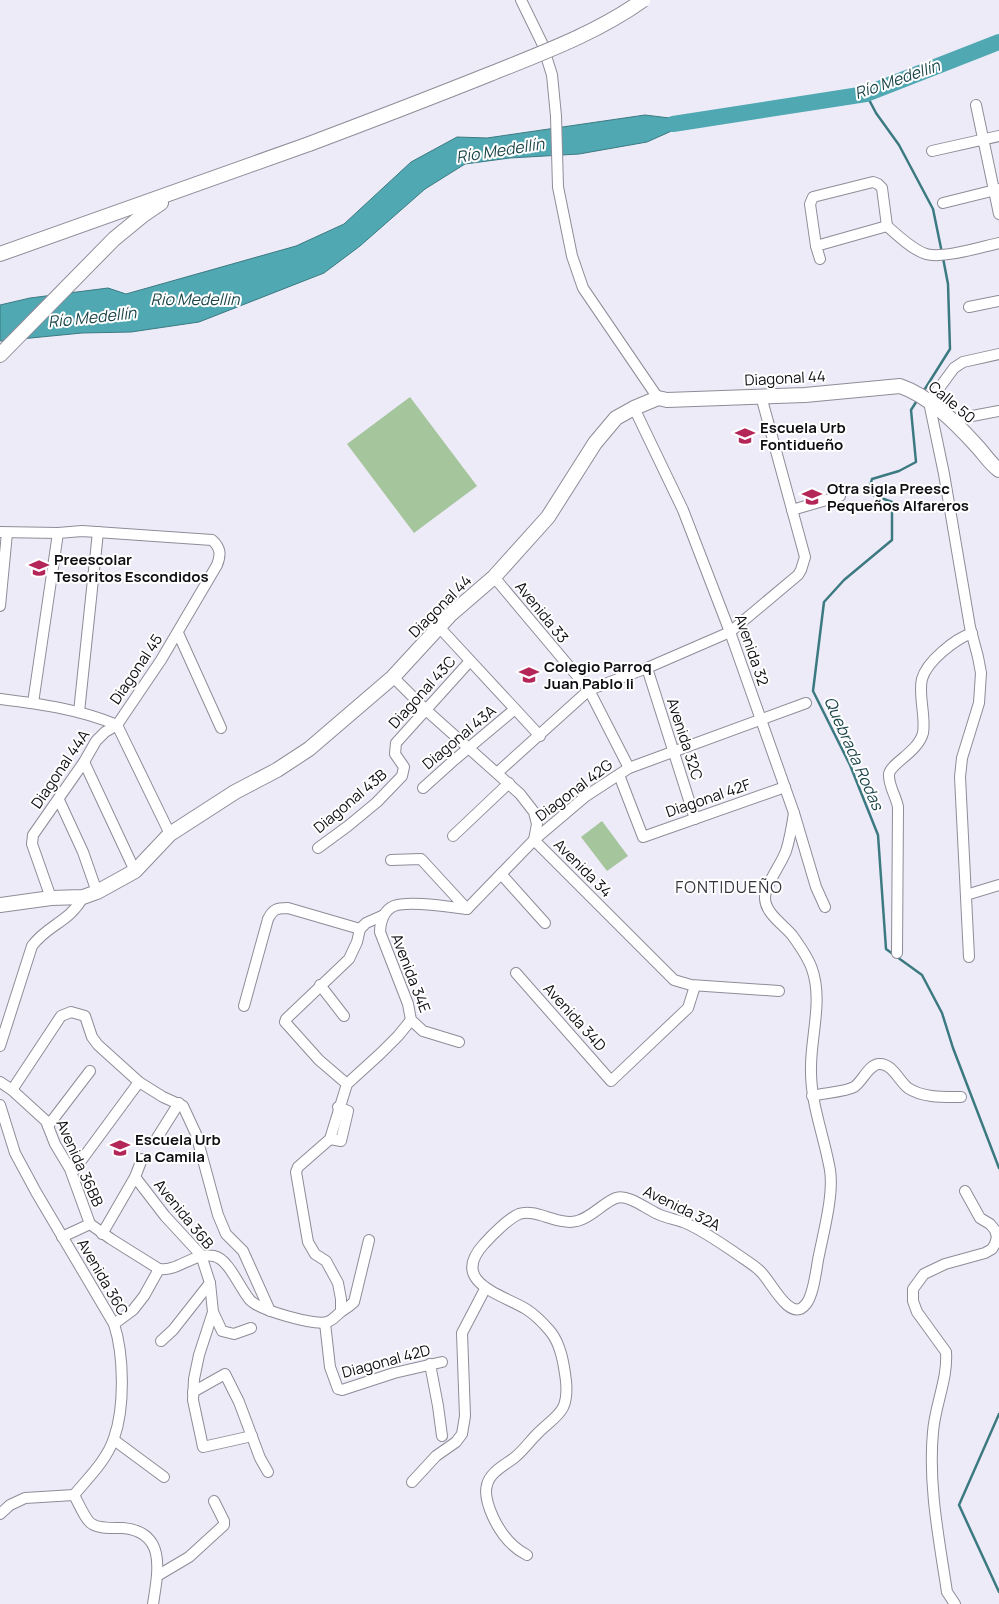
<svg xmlns="http://www.w3.org/2000/svg" width="999" height="1604" font-family="Manrope,sans-serif">
<style>
.green{fill:#a5c59c}
.water{fill:#4fa8b2;stroke:#3c7a82}
.lines{fill:none;stroke-linecap:round;stroke-linejoin:round}
.stream{stroke:#3c7a82;stroke-width:2.5}
.river{stroke:#4fa8b2;stroke-width:16}
.minor-casing{stroke:#8f8c98;stroke-width:12}
.secondary-casing{stroke:#8f8c98;stroke-width:16}
.minor{stroke:#fff;stroke-width:10}
.secondary{stroke:#fff;stroke-width:14}
.secondary-bridge-casing{stroke:#8f8c98;stroke-width:16;stroke-linecap:butt}
.secondary-bridge{stroke:#fff;stroke-width:14}
.labels{text-anchor:middle;dominant-baseline:central;stroke-width:4;stroke-linejoin:round;paint-order:stroke}
.street-label{font-size:15px;fill:#0e0d11;stroke:#fff}
.poi-label{font-size:15px;font-weight:bold;fill:#0e0d11;stroke:#fff;text-anchor:start}
.water-label{font-size:16px;font-style:italic;fill:#1c454a;stroke:#fff}
.neighbourhood-label{font-size:16px;letter-spacing:1px;fill:#36343e;stroke:#fff}
</style>
<rect width="100%" height="100%" fill="#eeebf8"/>
<g class="green">
<path d="M 410,397 L 477,486 L 414,533 L 347,444 Z"/>
<path d="M 602,821 L 628,856 L 607,871 L 581,837 Z"/>
</g>
<path class="water" d="M 645,115 L 694,121 L 647,142 L 579,154 L 510,158 L 465,164 L 425,189 L 360,246 L 324,273 L 199,322 L 131,332 L 82,333 L 0,341 L 0,305 L 30,298 L 108,288 L 126,294 L 296,246 L 344,224 L 411,162 L 457,137 L 487,138 Z"/>
<g class="lines">
<g class="stream">
<path d="M 866,94 L 876,113 L 899,145 L 933,209 L 942,253"/>
<path d="M 923,392 L 950,349 L 948,284 L 943,258"/>
<path d="M 918,399 L 911,410 L 916,462 L 899,471 L 872,479 L 868,493 L 892,502 L 892,540 L 844,580 L 824,602 L 813,691 L 850,765 L 878,835 L 886,949 L 922,975 L 942,1013 L 953,1048 L 999,1168"/>
<path d="M 999,1414 L 959,1505 L 999,1592"/>
</g>
<path class="river" d="M 673,124 L 866,94 L 999,42"/>
<defs>
<g id="minor">
<path d="M 521,0 L 542,43 L 552,75 L 556,116 L 558,187 L 572,256 L 583,288 L 658,398"/>
<path d="M 976,105 L 999,214"/>
<path d="M 932,151 L 999,136"/>
<path d="M 943,203 L 999,189"/>
<path d="M 816,246 L 810,204 L 813,197 L 873,182 L 878,184 L 882,188 L 887,226 C 897,235 913,250 926,254 C 943,259 981,247 999,243"/>
<path d="M 820,259 L 816,246 L 887,226"/>
<path d="M 969,307 L 999,301"/>
<path d="M 634,408 L 683,510 L 730,632 L 794,813 L 816,887 L 825,907"/>
<path d="M 951,420 L 999,411"/>
<path d="M 792,510 L 840,496"/>
<path d="M 0,532 L 58,533 L 82,531 L 212,540 C 221,548 221,555 217,565 L 161,660 L 117,725 C 79,709 40,704 0,699"/>
<path d="M 494,577 L 589,690 L 629,768"/>
<path d="M 0,606 L 7,533"/>
<path d="M 439,627 L 540,736"/>
<path d="M 178,633 L 221,728"/>
<path d="M 647,668 L 695,819"/>
<path d="M 393,677 L 426,710 L 520,794 L 534,812 L 537,824 L 534,840 L 674,980 L 691,985 L 779,991"/>
<path d="M 33,703 L 58,533"/>
<path d="M 79,712 L 98,532"/>
<path d="M 84,762 L 135,871"/>
<path d="M 497,773 L 589,690 L 647,668 L 730,632 L 798,575 L 801,570 L 805,557 L 761,396"/>
<path d="M 619,775 L 643,837 L 785,787"/>
<path d="M 423,788 L 453,761 L 515,709"/>
<path d="M 59,800 L 83,852 L 97,892"/>
<path d="M 453,836 L 509,783"/>
<path d="M 318,848 L 348,826 L 377,802 L 402,776 L 404,767 L 395,754 L 396,743 L 470,661"/>
<path d="M 391,860 L 421,859 L 467,909"/>
<path d="M 501,874 L 545,923"/>
<path d="M 966,895 L 999,885"/>
<path d="M 51,898 L 32,844 L 33,835 L 84,762 L 96,741 L 105,732 L 117,725 L 170,834"/>
<path d="M 897,953 L 898,807 C 896,796 888,785 889,774 C 891,763 918,752 923,733 C 926,717 918,694 922,679 C 927,661 955,639 972,633"/>
<path d="M 969,957 L 960,777 L 962,758 L 979,703 L 981,673 L 978,657 L 970,627 L 944,474 L 929,402 L 954,368 L 963,362 L 999,354"/>
<path d="M 516,973 L 611,1081 L 688,1008 L 695,986"/>
<path d="M 320,985 L 344,1016"/>
<path d="M 244,1006 L 268,919 C 273,909 277,908 288,908 L 360,929"/>
<path d="M 459,1042 L 423,1031 L 411,1020 L 408,1004 L 380,932 C 380,922 384,910 394,906 C 409,900 450,907 467,909 L 534,840 L 586,796 L 629,768 L 806,703"/>
<path d="M 0,1046 L 32,946 C 47,925 70,922 83,897"/>
<path d="M 0,1082 L 12,1090 L 46,1121 L 55,1144 L 70,1169 L 90,1224 L 111,1239 L 159,1269"/>
<path d="M 347,1084 L 319,1060 L 285,1022 L 286,1019 L 349,959 L 357,942 L 360,929 L 366,923 L 384,915"/>
<path d="M 12,1090 L 61,1016 L 71,1012 L 85,1016 L 92,1037 L 98,1045 L 139,1082 L 163,1097 L 183,1106 L 196,1134 L 218,1215 L 226,1234 L 243,1251 L 270,1311"/>
<path d="M 812,1096 C 823,1093 845,1092 854,1087 C 863,1081 868,1065 879,1064 C 892,1063 899,1081 908,1088 C 923,1098 944,1097 961,1097"/>
<path d="M 0,1105 L 15,1153 L 36,1192 L 114,1324 C 124,1355 125,1407 114,1438 C 107,1460 88,1478 74,1495"/>
<path d="M 48,1126 L 90,1071"/>
<path d="M 157,1138 L 179,1103"/>
<path d="M 330,1139 L 341,1141 L 348,1111 L 338,1107"/>
<path d="M 72,1173 L 139,1082"/>
<path d="M 135,1177 L 165,1216 L 201,1255 L 210,1283 L 213,1312 L 199,1355 L 194,1379 L 193,1400 L 203,1447 L 252,1436"/>
<path d="M 102,1234 L 135,1177 L 142,1159"/>
<path d="M 62,1237 L 90,1224"/>
<path d="M 341,1311 L 341,1299 L 338,1283 L 326,1261 L 315,1254 L 308,1242 L 296,1172 L 298,1167 L 330,1139 L 347,1084 L 381,1053 L 398,1036 L 411,1020"/>
<path d="M 213,1312 L 222,1331 L 234,1334 L 251,1328"/>
<path d="M 325,1323 L 330,1367 L 338,1389 L 342,1390 L 394,1373 L 442,1362"/>
<path d="M 114,1324 L 133,1310 L 144,1296 L 159,1269 C 178,1272 193,1252 214,1256 C 229,1259 240,1289 250,1300 C 259,1310 315,1326 327,1322 C 334,1320 336,1315 342,1311 C 347,1308 350,1306 354,1302 L 369,1240"/>
<path d="M 161,1341 L 173,1330 L 210,1283"/>
<path d="M 430,1364 L 438,1406 L 442,1436"/>
<path d="M 193,1392 L 225,1374 L 239,1402 L 260,1458 L 268,1472"/>
<path d="M 114,1440 L 164,1477"/>
<path d="M 412,1482 L 436,1456 L 456,1442 L 462,1434 L 465,1416 L 462,1333 L 485,1289"/>
<path d="M 74,1495 C 78,1502 86,1521 92,1524 C 100,1529 114,1528 123,1528 C 167,1532 158,1572 153,1604"/>
<path d="M 0,1514 L 10,1505 L 25,1498 L 74,1495"/>
<path d="M 527,1555 C 511,1547 500,1532 493,1517 C 489,1508 484,1494 487,1485 C 490,1472 505,1465 514,1458 C 523,1451 529,1442 537,1434 C 557,1414 569,1413 566,1381 C 564,1365 561,1344 550,1331 C 544,1324 534,1314 526,1309 C 501,1294 449,1282 484,1244 C 491,1236 509,1218 519,1214 C 536,1208 558,1226 577,1221 C 591,1218 604,1202 616,1198 C 629,1194 646,1209 658,1214 C 666,1218 674,1219 683,1222 C 699,1228 719,1242 734,1252 C 742,1258 753,1264 760,1271 C 770,1279 790,1325 806,1304 C 813,1296 816,1272 818,1260 C 823,1234 834,1195 830,1170 C 824,1135 810,1103 811,1067 C 811,1035 823,1000 812,969 C 808,957 800,946 792,935 C 784,925 766,914 765,899 C 764,886 781,865 786,851 C 790,839 792,826 794,813"/>
<path d="M 157,1576 L 189,1557 L 224,1525 L 224,1521 L 214,1501"/>
<path d="M 955,1604 L 947,1592 C 939,1539 928,1485 933,1432 C 935,1405 948,1379 946,1352 L 917,1312 L 913,1301 L 913,1289 L 924,1274 L 945,1264 L 985,1253 L 992,1249 L 995,1244 L 997,1237 L 995,1230 L 990,1224 L 980,1218 L 965,1191"/>
</g>
<g id="secondary">
<path d="M 0,254 L 309,144"/>
<path d="M 0,355 L 114,239 L 142,216 L 161,203"/>
<path d="M 0,905 L 51,898 L 83,897 L 97,892 L 135,871 L 170,834 L 235,792 L 277,770 L 309,749 L 393,677 L 450,615 L 494,577 L 548,517 L 595,443 L 616,418 L 634,408 L 658,398 L 667,400 L 805,395 L 900,386 C 929,396 955,422 975,444 C 983,452 990,464 999,470"/>
</g>
</defs>
<use href="#minor" class="minor-casing"/>
<use href="#secondary" class="secondary-casing"/>
<use href="#minor" class="minor"/>
<use href="#secondary" class="secondary"/>
<defs>
<path id="secondary-bridge" d="M 309,144 C 370,121 430,98 490,74 C 542,53 597,33 643,0"/>
</defs>
<use href="#secondary-bridge" class="secondary-bridge-casing"/>
<use href="#secondary-bridge" class="secondary-bridge"/>
</g>
<defs>
<symbol id="school-bare" viewBox="-9 -9 18 18"><path d="M0-5L7-2L0 1L-7-2ZM-4 1L0 2.5L4 1V4Q0 6-4 4Z" fill="#b52658" stroke="#fff" stroke-width="2.5" paint-order="stroke"/></symbol>
</defs>
<g fill-rule="evenodd">
<use href="#school-bare" x="731" y="422" width="28" height="28"/>
<use href="#school-bare" x="798" y="483" width="28" height="28"/>
<use href="#school-bare" x="25" y="554" width="28" height="28"/>
<use href="#school-bare" x="515" y="661" width="28" height="28"/>
<use href="#school-bare" x="106" y="1134" width="28" height="28"/>
</g>
<g class="labels">
<g class="street-label">
<text transform="translate(785 378) rotate(-3)">Diagonal 44</text>
<text transform="translate(952 402) rotate(40)">Calle 50</text>
<text transform="translate(440 606) rotate(-45)">Diagonal 44</text>
<text transform="translate(542 612) rotate(51)">Avenida 33</text>
<text transform="translate(752 650) rotate(71)">Avenida 32</text>
<text transform="translate(136 669) rotate(-56)">Diagonal 45</text>
<text transform="translate(422 692) rotate(-48)">Diagonal 43C</text>
<text transform="translate(459 737) rotate(-40)">Diagonal 43A</text>
<text transform="translate(685 739) rotate(72)">Avenida 32C</text>
<text transform="translate(60 769) rotate(-56)">Diagonal 44A</text>
<text transform="translate(574 790) rotate(-37)">Diagonal 42G</text>
<text transform="translate(708 798) rotate(-19)">Diagonal 42F</text>
<text transform="translate(350 801) rotate(-40)">Diagonal 43B</text>
<text transform="translate(583 868) rotate(45)">Avenida 34</text>
<text transform="translate(411 973) rotate(69)">Avenida 34E</text>
<text transform="translate(575 1017) rotate(48)">Avenida 34D</text>
<text transform="translate(80 1163) rotate(66)">Avenida 36BB</text>
<text transform="translate(682 1208) rotate(26)">Avenida 32A</text>
<text transform="translate(184 1214) rotate(51)">Avenida 36B</text>
<text transform="translate(103 1277) rotate(60)">Avenida 36C</text>
<text transform="translate(386 1361) rotate(-15)">Diagonal 42D</text>
</g>
<g class="poi-label">
<text x="760" y="427">Escuela Urb<tspan x="760" dy="17">Fontidueño</tspan></text>
<text x="827" y="488">Otra sigla Preesc<tspan x="827" dy="17">Pequeños Alfareros</tspan></text>
<text x="54" y="559">Preescolar<tspan x="54" dy="17">Tesoritos Escondidos</tspan></text>
<text x="544" y="666">Colegio Parroq<tspan x="544" dy="17">Juan Pablo Ii</tspan></text>
<text x="135" y="1139">Escuela Urb<tspan x="135" dy="17">La Camila</tspan></text>
</g>
<g class="water-label">
<text transform="translate(897 79) rotate(-19)">Río Medellín</text>
<text transform="translate(500 150) rotate(-9)">Río Medellín</text>
<text x="195" y="299">Rio Medellin</text>
<text transform="translate(92 317) rotate(-6)">Río Medellín</text>
<text transform="translate(854 753) rotate(66)">Quebrada Rodas</text>
</g>
<g class="neighbourhood-label">
<text x="729" y="887">FONTIDUEÑO</text>
</g>
</g>
</svg>
